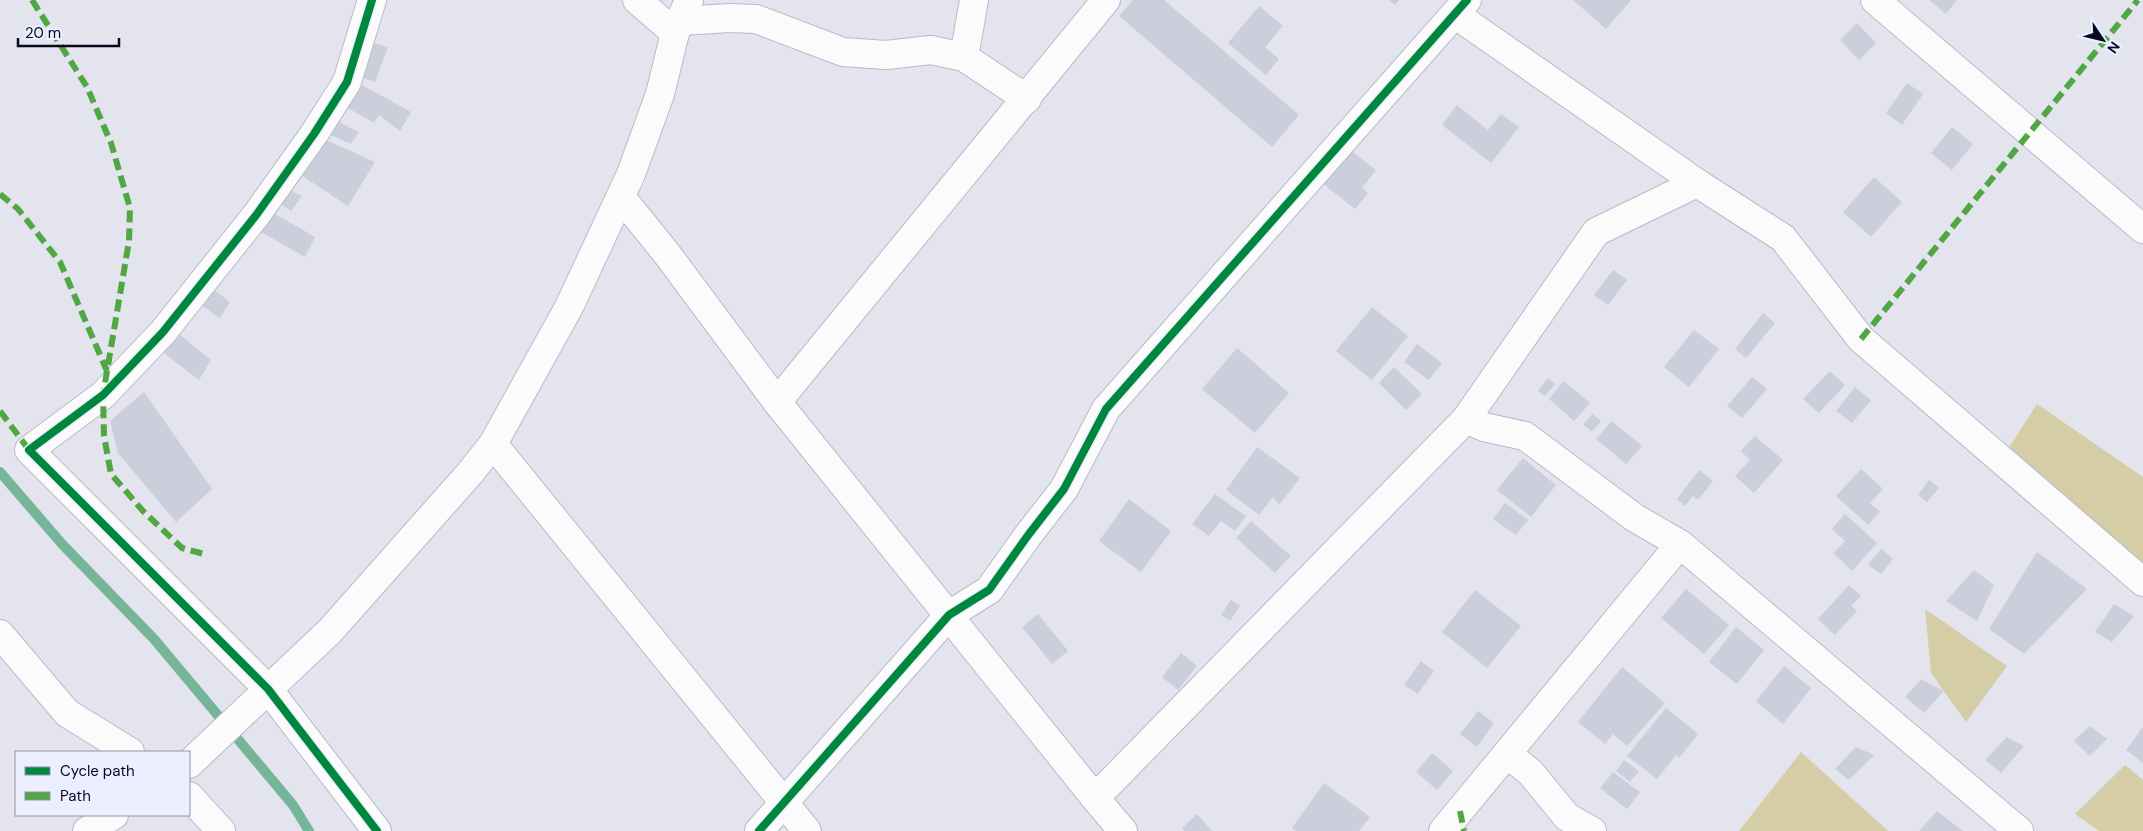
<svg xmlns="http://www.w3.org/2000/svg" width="2143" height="831" font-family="'DM Sans',sans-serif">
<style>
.green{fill:#d5cda6}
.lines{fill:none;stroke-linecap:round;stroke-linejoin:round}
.stream{stroke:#77b599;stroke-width:10}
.building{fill:#cccedc}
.minor-casing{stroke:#b8bacc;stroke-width:30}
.minor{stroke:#fbfbfc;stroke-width:28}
.quiet{stroke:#50a743;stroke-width:6;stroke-dasharray:12 6;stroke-linecap:butt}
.cycleway-casing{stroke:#ecefff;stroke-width:11}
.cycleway{stroke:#00873e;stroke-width:8}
</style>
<rect width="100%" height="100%" fill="#e3e4ed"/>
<g class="green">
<path d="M 2037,404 L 2143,477 L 2143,562 L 2005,454 Z"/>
<path d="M 1925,609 L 2007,666 L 1966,722 L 1931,673 Z"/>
<path d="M 1801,752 L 1888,831 L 1739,831 Z"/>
<path d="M 2125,765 L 2143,780 L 2143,831 L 2099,831 L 2075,814 Z"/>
</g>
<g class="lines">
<path class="stream" d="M 0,472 L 62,544 L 154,639 L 293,805 L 309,831"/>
</g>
<g class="building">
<path d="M 1133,0 L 1164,0 L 1299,115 L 1272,147 L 1119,16 Z"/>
<path d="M 1388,0 L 1399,0 L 1395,5 Z"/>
<path d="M 1573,0 L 1631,0 L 1606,29 Z"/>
<path d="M 1929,0 L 1957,0 L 1946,14 Z"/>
<path d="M 1259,6 L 1283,26 L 1265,47 L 1279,59 L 1266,75 L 1228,43 Z"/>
<path d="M 1857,23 L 1876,43 L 1859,60 L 1840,40 Z"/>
<path d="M 365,41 L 388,47 L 375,82 L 357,76 Z"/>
<path d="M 355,81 L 411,112 L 400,131 L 379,115 L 374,123 L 341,104 Z"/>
<path d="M 1907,83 L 1923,94 L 1902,125 L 1886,113 Z"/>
<path d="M 1457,105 L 1488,130 L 1501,114 L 1519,127 L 1491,163 L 1442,125 Z"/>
<path d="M 331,118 L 359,132 L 351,144 L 324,132 Z"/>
<path d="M 1952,127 L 1973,144 L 1952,170 L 1931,153 Z"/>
<path d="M 326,140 L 375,162 L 348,206 L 301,175 Z"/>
<path d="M 1349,149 L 1376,170 L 1362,188 L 1368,193 L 1355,209 L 1322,183 Z"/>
<path d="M 1874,177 L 1902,202 L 1871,237 L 1843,212 Z"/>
<path d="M 286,188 L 302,196 L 291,211 L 276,201 Z"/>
<path d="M 275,214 L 315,237 L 305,257 L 261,232 Z"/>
<path d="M 1613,270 L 1627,280 L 1608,305 L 1594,295 Z"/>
<path d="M 209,286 L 230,302 L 220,318 L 198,303 Z"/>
<path d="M 1372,307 L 1408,336 L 1372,380 L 1336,351 Z"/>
<path d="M 1763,313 L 1775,323 L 1746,358 L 1735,349 Z"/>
<path d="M 174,330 L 211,360 L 199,380 L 160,350 Z"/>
<path d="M 1694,330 L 1719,349 L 1689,387 L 1664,367 Z"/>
<path d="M 1417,344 L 1442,363 L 1429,380 L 1404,362 Z"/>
<path d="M 1237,348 L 1289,393 L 1255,433 L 1202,389 Z"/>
<path d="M 1394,367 L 1422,394 L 1406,410 L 1379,383 Z"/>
<path d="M 1830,371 L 1845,385 L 1819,413 L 1803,399 Z"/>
<path d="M 1752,377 L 1767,389 L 1742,418 L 1727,406 Z"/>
<path d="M 1548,378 L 1555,384 L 1545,396 L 1538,391 Z"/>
<path d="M 1564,381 L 1590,403 L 1574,421 L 1549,399 Z"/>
<path d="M 1855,387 L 1871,400 L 1852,423 L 1836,411 Z"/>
<path d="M 144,392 L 212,489 L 176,522 L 118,453 L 110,421 Z"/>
<path d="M 1593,414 L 1601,421 L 1592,432 L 1583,424 Z"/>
<path d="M 1612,421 L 1642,446 L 1626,464 L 1596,439 Z"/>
<path d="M 1755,436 L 1783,460 L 1754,493 L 1735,476 L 1750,460 L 1741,451 Z"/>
<path d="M 1257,447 L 1300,478 L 1279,505 L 1273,497 L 1259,515 L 1226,490 Z"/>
<path d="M 1523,458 L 1556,485 L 1531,517 L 1497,490 Z"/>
<path d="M 1861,469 L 1883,489 L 1870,503 L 1880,512 L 1868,525 L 1836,496 Z"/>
<path d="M 1699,470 L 1713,481 L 1698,500 L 1693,496 L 1685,506 L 1677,499 Z"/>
<path d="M 1929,480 L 1939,488 L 1927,502 L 1918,495 Z"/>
<path d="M 1215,494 L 1246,516 L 1235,531 L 1221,521 L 1209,536 L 1192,524 Z"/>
<path d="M 1129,499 L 1171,531 L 1141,572 L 1099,541 Z"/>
<path d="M 1505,503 L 1528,520 L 1516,535 L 1493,519 Z"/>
<path d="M 1845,514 L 1877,543 L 1852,571 L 1833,553 L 1845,541 L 1832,529 Z"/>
<path d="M 1251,521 L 1291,556 L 1275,573 L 1236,538 Z"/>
<path d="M 1881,549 L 1893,559 L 1881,574 L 1868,565 Z"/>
<path d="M 2037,552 L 2087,589 L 2024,654 L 1989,629 Z"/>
<path d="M 1974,570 L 1994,585 L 1977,621 L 1946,601 Z"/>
<path d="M 1849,585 L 1861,596 L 1851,606 L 1857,611 L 1835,635 L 1818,619 Z"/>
<path d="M 1686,589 L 1729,625 L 1704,654 L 1661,618 Z"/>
<path d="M 1475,590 L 1521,626 L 1487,668 L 1442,632 Z"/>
<path d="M 1231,600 L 1240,606 L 1230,621 L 1221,615 Z"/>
<path d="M 2114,604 L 2134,616 L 2112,642 L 2095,632 Z"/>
<path d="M 1038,614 L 1068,651 L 1052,664 L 1022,627 Z"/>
<path d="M 1736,627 L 1764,650 L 1737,684 L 1709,662 Z"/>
<path d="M 1181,653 L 1197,666 L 1178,690 L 1162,677 Z"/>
<path d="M 1421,661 L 1434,671 L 1418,694 L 1404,685 Z"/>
<path d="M 1784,666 L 1811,688 L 1783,724 L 1756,701 Z"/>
<path d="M 1622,667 L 1665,703 L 1627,746 L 1613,734 L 1605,744 L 1578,722 Z"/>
<path d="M 1921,679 L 1944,691 L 1924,713 L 1905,697 Z"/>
<path d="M 1666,708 L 1698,734 L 1679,758 L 1676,755 L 1657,779 L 1627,756 Z"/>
<path d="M 1478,711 L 1494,723 L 1477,747 L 1460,734 Z"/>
<path d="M 2090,726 L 2107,739 L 2090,756 L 2074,741 Z"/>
<path d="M 2143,727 L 2143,763 L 2126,750 Z"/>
<path d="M 2007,737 L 2024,746 L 2001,773 L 1985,760 Z"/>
<path d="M 1856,747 L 1874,755 L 1849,780 L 1835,769 Z"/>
<path d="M 1432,753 L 1453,771 L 1437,790 L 1416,772 Z"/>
<path d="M 1624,760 L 1639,771 L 1630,782 L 1616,771 Z"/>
<path d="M 1613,772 L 1640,792 L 1627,809 L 1600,788 Z"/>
<path d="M 1324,783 L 1370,817 L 1359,831 L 1296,831 L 1292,828 Z"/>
<path d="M 1937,811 L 1963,831 L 1919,831 Z"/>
<path d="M 1197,814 L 1212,831 L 1184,831 L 1182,828 Z"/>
</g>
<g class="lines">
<defs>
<g id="minor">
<path d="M 372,0 L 347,82 L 314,134 L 257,214 L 163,332 L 103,395 L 29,450 L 268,689 L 377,831"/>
<path d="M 637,0 L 675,33"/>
<path d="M 1875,0 L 2143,229"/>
<path d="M 1456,15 L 1697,183 L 1783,238 L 1861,339 L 2143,582"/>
<path d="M 680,21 L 730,18 L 756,19 L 843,52 L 886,55 L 931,50 L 964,57 L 1027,99"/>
<path d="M 964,57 L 974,0"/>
<path d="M 621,197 L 667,254 L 777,402 L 1095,798 L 1123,831"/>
<path d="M 777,402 L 1106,0"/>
<path d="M 1466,419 L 1484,427 L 1525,436 L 1635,518 L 1680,544 L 2019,831"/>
<path d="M 493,444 L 807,831"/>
<path d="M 0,634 L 67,713 L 130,752"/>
<path d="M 1507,754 L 1530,772 L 1567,817 L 1592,831"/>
<path d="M 189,764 L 330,631 L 470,473 L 493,444 L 569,307 L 631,174 L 660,94 L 675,33 L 689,0"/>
<path d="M 189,796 L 221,831"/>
<path d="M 1095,798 L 1466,419 L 1596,232 L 1697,183"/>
<path d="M 87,831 L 114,815"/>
<path d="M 759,831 L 949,615 L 989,590 L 1029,534 L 1064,489 L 1106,409 L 1467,0"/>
<path d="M 1443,831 L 1680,544"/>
</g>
</defs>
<use href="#minor" class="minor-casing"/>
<use href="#minor" class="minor"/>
<g class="quiet">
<path d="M 32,0 L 87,87 L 111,143 L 130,208 L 129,241 L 103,395 L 104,436 L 111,474 L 143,511 L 182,548 L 204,554"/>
<path d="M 0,194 L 18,209 L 60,262 L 107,371"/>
<path d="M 1861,339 L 2138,0"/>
<path d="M 0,411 L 29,450"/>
<path d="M 1460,811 L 1464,831"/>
</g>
<defs>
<g id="cycleway">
<path d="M 372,0 L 347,82 L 314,134 L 257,214 L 163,332 L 103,395 L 29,450 L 268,689 L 377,831"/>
<path d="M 759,831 L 949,615 L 989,590 L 1029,534 L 1064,489 L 1106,409 L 1467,0"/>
</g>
</defs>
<use href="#cycleway" class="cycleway-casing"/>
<use href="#cycleway" class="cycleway"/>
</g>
<rect x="15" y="751" width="175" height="65" fill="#ecefff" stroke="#9193a7"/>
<rect x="25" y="767" width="25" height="8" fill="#00873e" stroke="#9193a7"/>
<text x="60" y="776" font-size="15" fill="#080822">Cycle path</text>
<rect x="25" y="792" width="25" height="8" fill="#50a743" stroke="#9193a7"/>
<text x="60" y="801" font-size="15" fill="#080822">Path</text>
<g transform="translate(2103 40) rotate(125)" stroke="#ecefff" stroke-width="4" paint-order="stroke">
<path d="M0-4L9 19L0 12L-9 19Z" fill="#080822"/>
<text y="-8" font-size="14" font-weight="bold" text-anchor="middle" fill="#080822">N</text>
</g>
<path d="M18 38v8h101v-8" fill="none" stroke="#080822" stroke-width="2.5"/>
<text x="25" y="38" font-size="15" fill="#080822" stroke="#ecefff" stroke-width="4" paint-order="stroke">20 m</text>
</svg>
